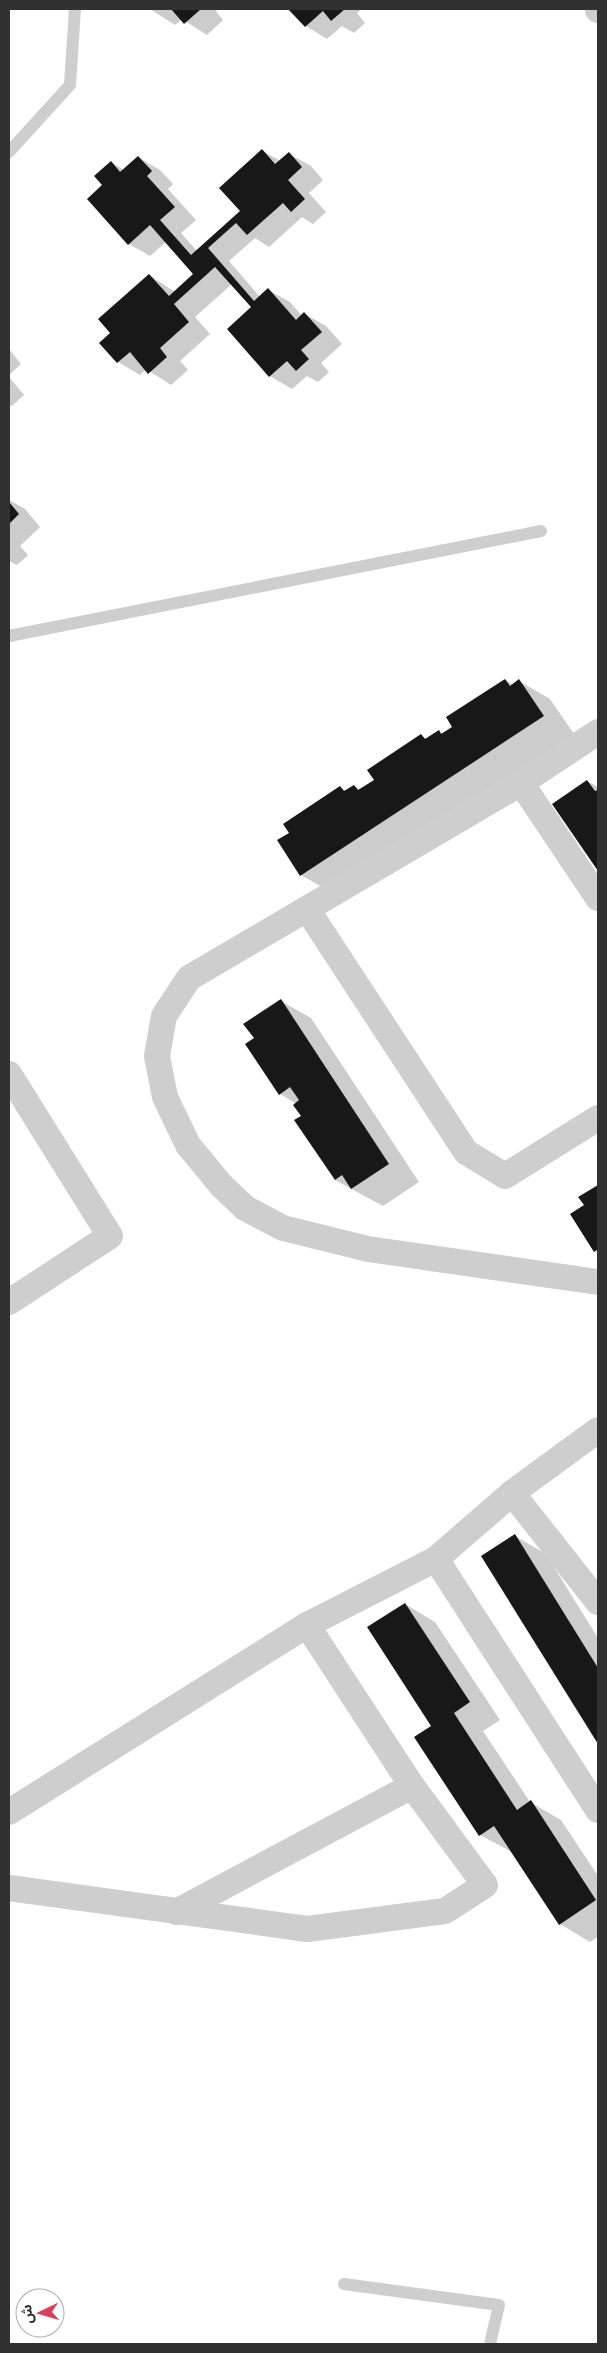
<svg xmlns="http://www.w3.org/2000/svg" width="607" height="2353" font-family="Figtree,'Noto Sans Arabic',sans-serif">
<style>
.shadow{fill:#0003}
.building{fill:#181818}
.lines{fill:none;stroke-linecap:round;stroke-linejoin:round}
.lane{stroke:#cecece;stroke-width:12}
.street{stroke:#cecece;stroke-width:26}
</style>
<rect width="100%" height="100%" fill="#fff"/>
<g class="shadow">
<path d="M 150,9 L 219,9 L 216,11 L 223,20 L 207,35 L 182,19 L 175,25 Z"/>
<path d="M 290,9 L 362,9 L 357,13 L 365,23 L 354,33 L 342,26 L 327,39 L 306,26 Z"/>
<path d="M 262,151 L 281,161 L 289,154 L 311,166 L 323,180 L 309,193 L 326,212 L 313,224 L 302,217 L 269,247 L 255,238 L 229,261 L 260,297 L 268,290 L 290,302 L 302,316 L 305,314 L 326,326 L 342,344 L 321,363 L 329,372 L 318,382 L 307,376 L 292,389 L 270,376 L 229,329 L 253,307 L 232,284 L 195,317 L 210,334 L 180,361 L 188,370 L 171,385 L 146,369 L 140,375 L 118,362 L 101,343 L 112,334 L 149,275 L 175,292 L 195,275 L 166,242 L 150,256 L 129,244 L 104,185 L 111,162 L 124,170 L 138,157 L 160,170 L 173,184 L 168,189 L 196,220 L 181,233 L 197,251 L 242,212 Z"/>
<path d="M 9,349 L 21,364 L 9,375 Z"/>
<path d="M 9,377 L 24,395 L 12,406 L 9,405 Z"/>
<path d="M 9,500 L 25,509 L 40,527 L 20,546 L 28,555 L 17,565 L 9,561 Z"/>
<path d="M 505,680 L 514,685 L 519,681 L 550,699 L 574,734 L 332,893 L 301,875 L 291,833 L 340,788 L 346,791 L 354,786 L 361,790 L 375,780 L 421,736 L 427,739 L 439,731 L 443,734 L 454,727 Z"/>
<path d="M 587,781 L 598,787 L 598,869 L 554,804 Z"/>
<path d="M 281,1001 L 311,1018 L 419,1182 L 383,1206 L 335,1180 L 297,1104 L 280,1094 L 255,1039 Z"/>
<path d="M 598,1186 L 598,1253 L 595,1251 L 585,1205 L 580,1198 Z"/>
<path d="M 515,1536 L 546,1554 L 598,1638 L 598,1742 L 483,1556 Z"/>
<path d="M 405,1604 L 435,1622 L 500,1720 L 483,1731 L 530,1802 L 561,1820 L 598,1876 L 598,1937 L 590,1942 L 560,1924 L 512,1852 L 480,1835 L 433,1726 Z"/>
</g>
<g class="building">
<path d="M 171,9 L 201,9 L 184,24 Z"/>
<path d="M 288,9 L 345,9 L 331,21 L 323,11 L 305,27 Z"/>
<path d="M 262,149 L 275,164 L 289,152 L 302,167 L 288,180 L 305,199 L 291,212 L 283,203 L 247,235 L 236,223 L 208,248 L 254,301 L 268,288 L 296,320 L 304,312 L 322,332 L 301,350 L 309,359 L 296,371 L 287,361 L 269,377 L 227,329 L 251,307 L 215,267 L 174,304 L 189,322 L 160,348 L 167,357 L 148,374 L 130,352 L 117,363 L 99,343 L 110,333 L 98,319 L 149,274 L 169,296 L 193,274 L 150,225 L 128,245 L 87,199 L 102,185 L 94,176 L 111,161 L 120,172 L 138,156 L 152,171 L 147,176 L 175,207 L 160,220 L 191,255 L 240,211 L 219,188 Z"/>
<path d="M 9,502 L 19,514 L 9,524 Z"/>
<path d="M 505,679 L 510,686 L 519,679 L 544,716 L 300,876 L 277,840 L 289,833 L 283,824 L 340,786 L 344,791 L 354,785 L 358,790 L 374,780 L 367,770 L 421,734 L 425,739 L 439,730 L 441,734 L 452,727 L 446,717 Z"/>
<path d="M 587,780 L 595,791 L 598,790 L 598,871 L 552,804 Z"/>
<path d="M 281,999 L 389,1164 L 351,1189 L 342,1175 L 335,1180 L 294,1120 L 301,1116 L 293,1105 L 299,1100 L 290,1087 L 279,1095 L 245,1044 L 254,1038 L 243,1024 Z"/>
<path d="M 598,1185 L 598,1249 L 594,1252 L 570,1214 L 584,1205 L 578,1197 Z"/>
<path d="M 515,1534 L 598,1668 L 598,1744 L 481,1556 Z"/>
<path d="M 405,1603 L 470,1702 L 454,1713 L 517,1810 L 531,1800 L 596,1900 L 559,1925 L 494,1826 L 479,1836 L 414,1737 L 431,1726 L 367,1627 Z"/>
</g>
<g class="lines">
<g class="lane">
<path d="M 9,152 L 70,85 L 75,9"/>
<path d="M 9,636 L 541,531"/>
<path d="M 344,2284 L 499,2305 L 490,2344"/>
</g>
<g class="street">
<path d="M 598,9 L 598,10"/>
<path d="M 598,732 L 521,783 L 189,978 L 164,1016 L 157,1056 L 165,1097 L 188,1145 L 221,1185 L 245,1208 L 283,1228 L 368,1249 L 598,1282"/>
<path d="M 521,783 L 598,898"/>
<path d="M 307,909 L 466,1152 L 505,1176 L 598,1118"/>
<path d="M 9,1074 L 110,1236 L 9,1302"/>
<path d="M 512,1493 L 598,1602"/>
<path d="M 436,1559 L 598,1810"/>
<path d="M 9,1812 L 307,1625 L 436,1559 L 512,1493 L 598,1430"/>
<path d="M 9,1888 L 307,1929 L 445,1911 L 485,1885 L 412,1786 L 307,1625"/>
<path d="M 176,1912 L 412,1786"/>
</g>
</g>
<rect width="607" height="2353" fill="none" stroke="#313131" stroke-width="20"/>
<g transform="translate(40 2313) rotate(265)"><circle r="24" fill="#ffffff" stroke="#adadad"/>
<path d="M0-4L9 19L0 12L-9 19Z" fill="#da405c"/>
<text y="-8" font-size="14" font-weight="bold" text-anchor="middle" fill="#313131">ش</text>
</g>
</svg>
